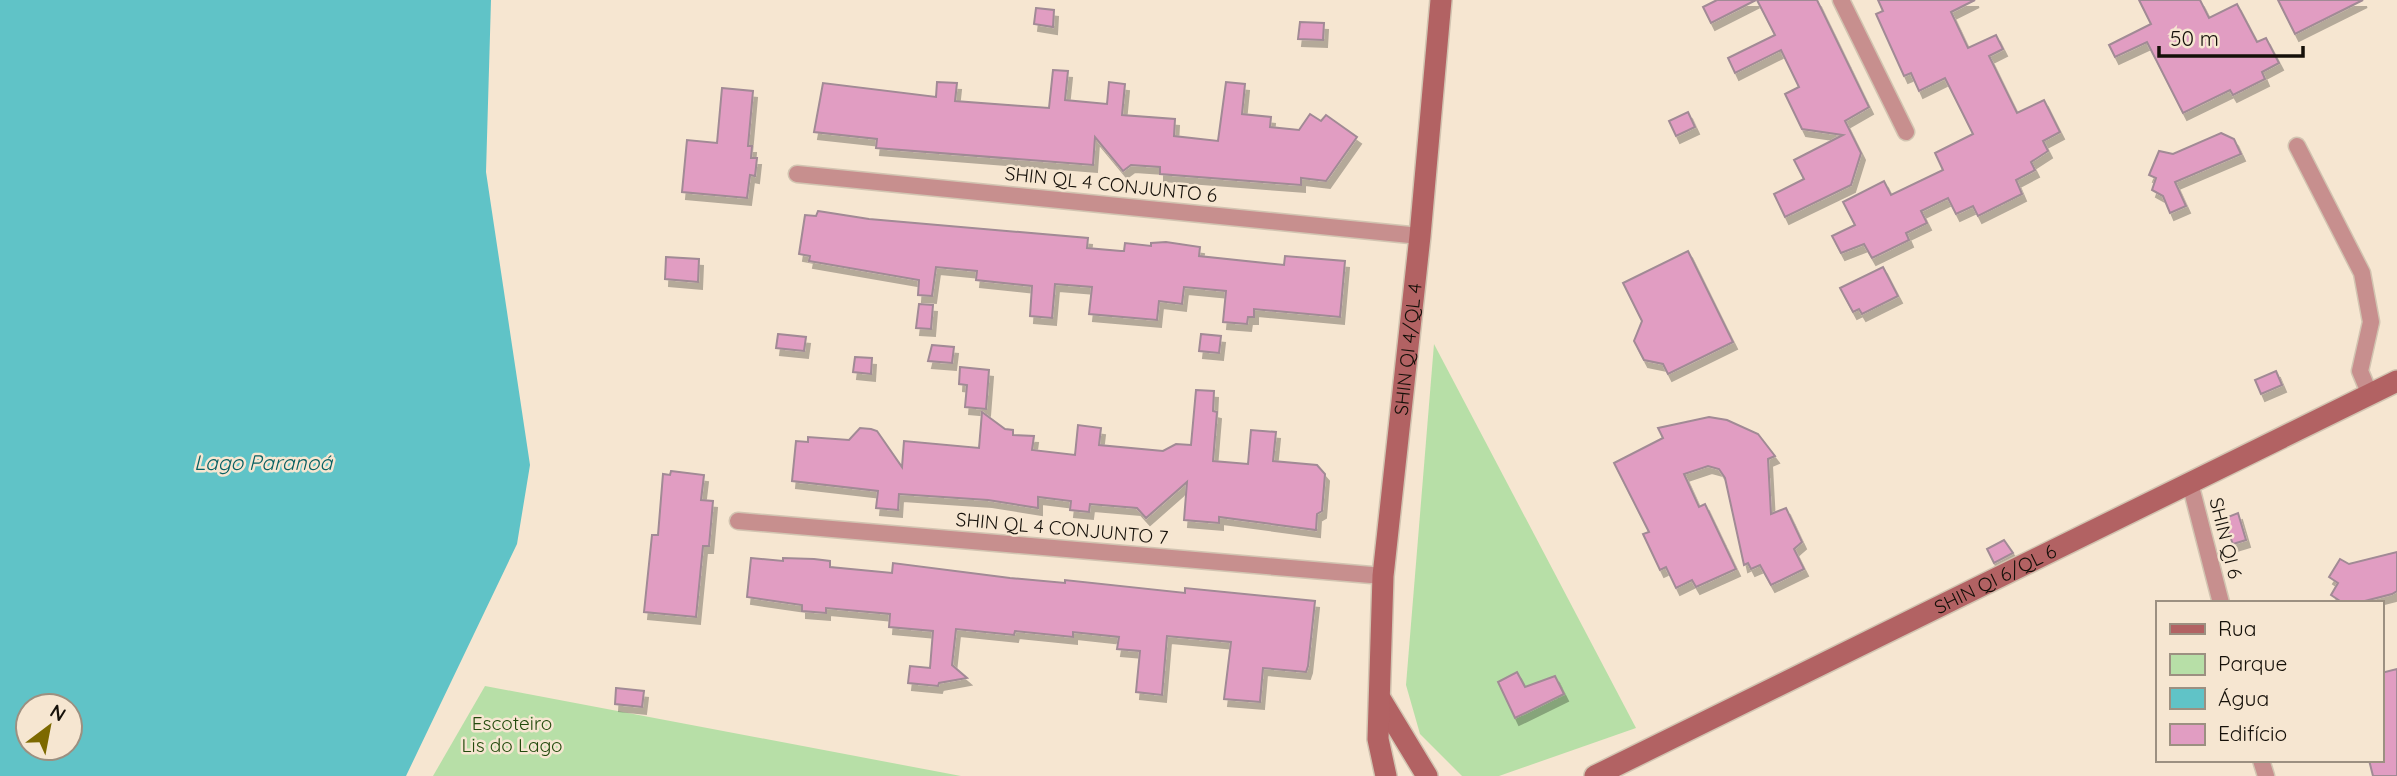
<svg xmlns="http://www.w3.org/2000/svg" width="2397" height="776" font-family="Quicksand,sans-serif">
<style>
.green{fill:#b7dfa7}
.water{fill:#60c3c7;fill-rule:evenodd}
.building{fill:#e19dc2;stroke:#a18a95;stroke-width:2;filter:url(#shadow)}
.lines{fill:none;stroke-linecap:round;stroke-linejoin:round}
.street-casing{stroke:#d2c4b1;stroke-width:19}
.secondary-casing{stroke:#d2c4b1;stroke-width:24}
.street{stroke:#c78f8e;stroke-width:16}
.secondary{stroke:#b26263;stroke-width:21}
.labels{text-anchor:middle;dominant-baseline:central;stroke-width:5;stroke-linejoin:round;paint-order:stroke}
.street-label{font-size:19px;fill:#151009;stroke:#f6e6d1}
.park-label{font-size:19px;fill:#234a0d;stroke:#f6e6d1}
.water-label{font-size:21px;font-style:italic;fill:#086063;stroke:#f6e6d1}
</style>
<defs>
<filter id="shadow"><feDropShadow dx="4" dy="7" stdDeviation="0" flood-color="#0004"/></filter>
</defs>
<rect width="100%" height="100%" fill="#f6e6d1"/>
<g class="green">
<path d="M 1434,344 L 1636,728 L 1499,776 L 1462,776 L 1420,734 L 1406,685 Z"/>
<path d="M 485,686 L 961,776 L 433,776 Z"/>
</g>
<path class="water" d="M 0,0 L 491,0 L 486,172 L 530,465 L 517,544 L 406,776 L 0,776 ZM 28,706 L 70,706 L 70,748 L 28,748 Z"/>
<g class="building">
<path d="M 1717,0 L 1756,0 L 1711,23 L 1703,7 Z"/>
<path d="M 1757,0 L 1817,0 L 1869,107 L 1845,121 L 1861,153 L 1851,185 L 1785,217 L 1774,194 L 1804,179 L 1794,160 L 1843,135 L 1802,129 L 1785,94 L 1799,87 L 1781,50 L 1735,73 L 1728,58 L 1775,35 Z"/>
<path d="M 1878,0 L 1975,0 L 1951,12 L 1968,48 L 1996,35 L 2003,49 L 1989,56 L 2017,113 L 2044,100 L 2060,132 L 2043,141 L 2048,151 L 2031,162 L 2035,170 L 2016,180 L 2022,194 L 1978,216 L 1973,206 L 1956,214 L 1948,198 L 1921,211 L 1927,223 L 1906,233 L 1909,240 L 1872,258 L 1864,244 L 1841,253 L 1832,236 L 1855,225 L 1843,202 L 1884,181 L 1891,195 L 1943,170 L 1935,153 L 1973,134 L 1945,78 L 1919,91 L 1911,73 L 1904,76 L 1876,14 L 1883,11 Z"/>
<path d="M 2139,0 L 2200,0 L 2209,18 L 2237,4 L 2257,42 L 2266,38 L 2279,63 L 2262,72 L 2265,79 L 2233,95 L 2230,90 L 2183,113 L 2147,42 L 2115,57 L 2109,45 L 2151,24 Z"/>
<path d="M 2278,0 L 2363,0 L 2295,34 Z"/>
<path d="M 1036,8 L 1054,10 L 1053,27 L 1034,24 Z"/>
<path d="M 1300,22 L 1324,23 L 1323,40 L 1298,39 Z"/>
<path d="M 1053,70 L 1068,71 L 1065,100 L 1107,104 L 1109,82 L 1125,84 L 1122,115 L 1175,119 L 1174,136 L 1218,141 L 1226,82 L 1245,84 L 1242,114 L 1271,117 L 1270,127 L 1299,130 L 1310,114 L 1321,121 L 1326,115 L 1357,137 L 1326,181 L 1301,178 L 1301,185 L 1160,174 L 1160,167 L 1131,165 L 1123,171 L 1095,137 L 1093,165 L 876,148 L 877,139 L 814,132 L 823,83 L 936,97 L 937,82 L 957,83 L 955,101 L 1049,108 Z"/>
<path d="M 722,88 L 753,91 L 748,146 L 752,146 L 751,158 L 757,158 L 755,176 L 750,175 L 747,198 L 682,192 L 687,140 L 717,143 Z"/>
<path d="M 1688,112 L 1695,127 L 1676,136 L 1669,121 Z"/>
<path d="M 2221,133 L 2234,139 L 2241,154 L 2175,182 L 2186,206 L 2170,213 L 2163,196 L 2152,190 L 2156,178 L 2149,175 L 2159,151 L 2173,154 Z"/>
<path d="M 818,211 L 869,219 L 1088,238 L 1087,248 L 1121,251 L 1124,251 L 1125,243 L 1151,246 L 1151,243 L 1166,242 L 1200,247 L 1199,256 L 1284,265 L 1285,256 L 1345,261 L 1340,317 L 1254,309 L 1254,317 L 1248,317 L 1247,324 L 1223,322 L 1226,291 L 1184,287 L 1182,304 L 1159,301 L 1157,320 L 1089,314 L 1092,287 L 1055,284 L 1052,318 L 1030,316 L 1032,286 L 976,280 L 977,271 L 936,267 L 932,296 L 918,295 L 919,280 L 809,261 L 810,256 L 799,254 L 805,215 L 816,216 Z"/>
<path d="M 1688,251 L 1733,342 L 1668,374 L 1663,364 L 1644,360 L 1634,341 L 1642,321 L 1623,283 Z"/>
<path d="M 666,257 L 699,259 L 698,282 L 665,279 Z"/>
<path d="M 1883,267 L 1898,296 L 1862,314 L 1859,309 L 1853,312 L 1840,288 Z"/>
<path d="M 919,304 L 933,305 L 931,329 L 916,328 Z"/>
<path d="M 778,334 L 806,337 L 804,351 L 776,348 Z"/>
<path d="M 1201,334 L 1221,336 L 1219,353 L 1199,351 Z"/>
<path d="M 932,345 L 954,347 L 952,363 L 928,361 Z"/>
<path d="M 855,357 L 872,358 L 871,374 L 853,372 Z"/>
<path d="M 960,367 L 989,370 L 986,409 L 965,407 L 967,385 L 959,384 Z"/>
<path d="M 2276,371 L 2282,385 L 2261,394 L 2255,380 Z"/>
<path d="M 1196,390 L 1214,391 L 1213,411 L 1217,412 L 1213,461 L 1248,464 L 1251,430 L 1276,432 L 1273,461 L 1317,465 L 1325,474 L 1322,511 L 1317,514 L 1316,530 L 1219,517 L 1219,523 L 1184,520 L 1187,482 L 1146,518 L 1137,508 L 1090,504 L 1089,512 L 1070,510 L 1071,501 L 1038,497 L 1038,508 L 988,500 L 899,494 L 898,510 L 876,508 L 878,491 L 792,481 L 796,441 L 808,442 L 808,437 L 849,440 L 860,428 L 871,429 L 877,431 L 902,467 L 904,441 L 979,448 L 982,412 L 1005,429 L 1013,430 L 1013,435 L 1034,436 L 1032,450 L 1075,455 L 1078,425 L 1101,428 L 1099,445 L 1163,451 L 1176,444 L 1191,445 Z"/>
<path d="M 1709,417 L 1727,420 L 1758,434 L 1775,456 L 1768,459 L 1771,514 L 1786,508 L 1802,542 L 1794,549 L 1804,569 L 1771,585 L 1760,565 L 1751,569 L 1748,563 L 1744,565 L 1725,478 L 1719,469 L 1708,466 L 1684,474 L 1699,507 L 1705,504 L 1736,569 L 1696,587 L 1692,580 L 1676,588 L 1666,567 L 1660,570 L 1643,534 L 1649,532 L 1614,463 L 1663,438 L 1658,428 Z"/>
<path d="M 671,471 L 704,475 L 701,500 L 713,501 L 709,546 L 703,546 L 696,617 L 644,612 L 652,535 L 658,535 L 663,474 L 670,475 Z"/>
<path d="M 2238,513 L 2246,540 L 2233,544 L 2223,519 Z"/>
<path d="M 2004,540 L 2013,553 L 1994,563 L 1987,549 Z"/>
<path d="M 2397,552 L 2397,591 L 2392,594 L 2357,603 L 2343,603 L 2331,595 L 2338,583 L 2329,577 L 2340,559 L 2349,564 Z"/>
<path d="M 751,558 L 783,561 L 783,558 L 814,559 L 830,561 L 830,567 L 892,573 L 893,563 L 1010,578 L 1065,583 L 1065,580 L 1185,593 L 1185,588 L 1315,601 L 1308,666 L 1306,672 L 1263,668 L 1260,702 L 1224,699 L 1231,642 L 1167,636 L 1162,695 L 1136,692 L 1140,651 L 1117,649 L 1119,637 L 1073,632 L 1073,637 L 1015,631 L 1014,635 L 956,629 L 952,665 L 967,678 L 939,683 L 938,686 L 908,683 L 910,666 L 930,668 L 933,631 L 889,627 L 890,614 L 826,608 L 826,613 L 802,611 L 802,605 L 747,597 Z"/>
<path d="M 2397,669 L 2397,776 L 2373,776 L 2369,760 L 2381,760 L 2381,673 Z"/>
<path d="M 1517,672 L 1525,687 L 1555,676 L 1564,694 L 1515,718 L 1498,682 Z"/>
<path d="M 616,688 L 644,691 L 642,707 L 615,704 Z"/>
</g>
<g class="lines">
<defs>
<g id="street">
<path d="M 1841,0 L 1906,132"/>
<path d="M 2297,146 L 2362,273 L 2371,322 L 2360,371 L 2370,395"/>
<path d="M 797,174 L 1420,236"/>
<path d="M 2190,483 L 2221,603"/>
<path d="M 738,521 L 1383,576"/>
<path d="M 2261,760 L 2266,776"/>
</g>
<g id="secondary">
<path d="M 1381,700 L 1427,776"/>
<path id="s1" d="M 1386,776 L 1378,739 L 1383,576 L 1420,236 L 1441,0"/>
<path id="s2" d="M 1595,776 L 2397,381"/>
</g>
</defs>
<use href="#street" class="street-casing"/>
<use href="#secondary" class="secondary-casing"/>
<use href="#street" class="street"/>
<use href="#secondary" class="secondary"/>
</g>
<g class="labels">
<g class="street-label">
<text transform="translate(1111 184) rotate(6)">SHIN QL 4 CONJUNTO 6</text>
<text stroke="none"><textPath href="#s1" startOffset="429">SHIN QI 4/QL 4</textPath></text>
<text transform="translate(1062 528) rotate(5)">SHIN QL 4 CONJUNTO 7</text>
<text transform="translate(2226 538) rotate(76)">SHIN QI 6</text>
<text stroke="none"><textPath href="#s2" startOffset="446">SHIN QI 6/QL 6</textPath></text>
</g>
<g class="park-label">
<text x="512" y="723">Escoteiro<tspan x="512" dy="22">Lis do Lago</tspan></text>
</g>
<g class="water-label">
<text x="263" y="462">Lago Paranoá</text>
</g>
</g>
<rect x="2156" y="601" width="228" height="161" fill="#f6e6d1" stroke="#9c9081" stroke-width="2"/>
<rect x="2170" y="624" width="35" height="10" fill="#b26263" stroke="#9c9081" stroke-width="2"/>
<text x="2218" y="636" font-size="21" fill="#151009">Rua</text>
<rect x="2170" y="654" width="35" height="21" fill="#b7dfa7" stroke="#9c9081" stroke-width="2"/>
<text x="2218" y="671" font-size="21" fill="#151009">Parque</text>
<rect x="2170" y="688" width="35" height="21" fill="#60c3c7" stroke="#9c9081" stroke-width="2"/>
<text x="2218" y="706" font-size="21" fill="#151009">Água</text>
<rect x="2170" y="724" width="35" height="21" fill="#e19dc2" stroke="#9c9081" stroke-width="2"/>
<text x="2218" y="741" font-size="21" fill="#151009">Edifício</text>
<g transform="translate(49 727) rotate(32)"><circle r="33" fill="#f6e6d1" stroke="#9c9081" stroke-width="2"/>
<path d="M0-5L12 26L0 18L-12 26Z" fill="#7d6900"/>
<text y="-10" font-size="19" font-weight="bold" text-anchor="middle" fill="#151009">N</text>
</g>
<path d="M2159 46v10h144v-10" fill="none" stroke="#151009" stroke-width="3.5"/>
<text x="2170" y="46" font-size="21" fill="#151009" stroke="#f6e6d1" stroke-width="5" paint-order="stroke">50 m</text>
</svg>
